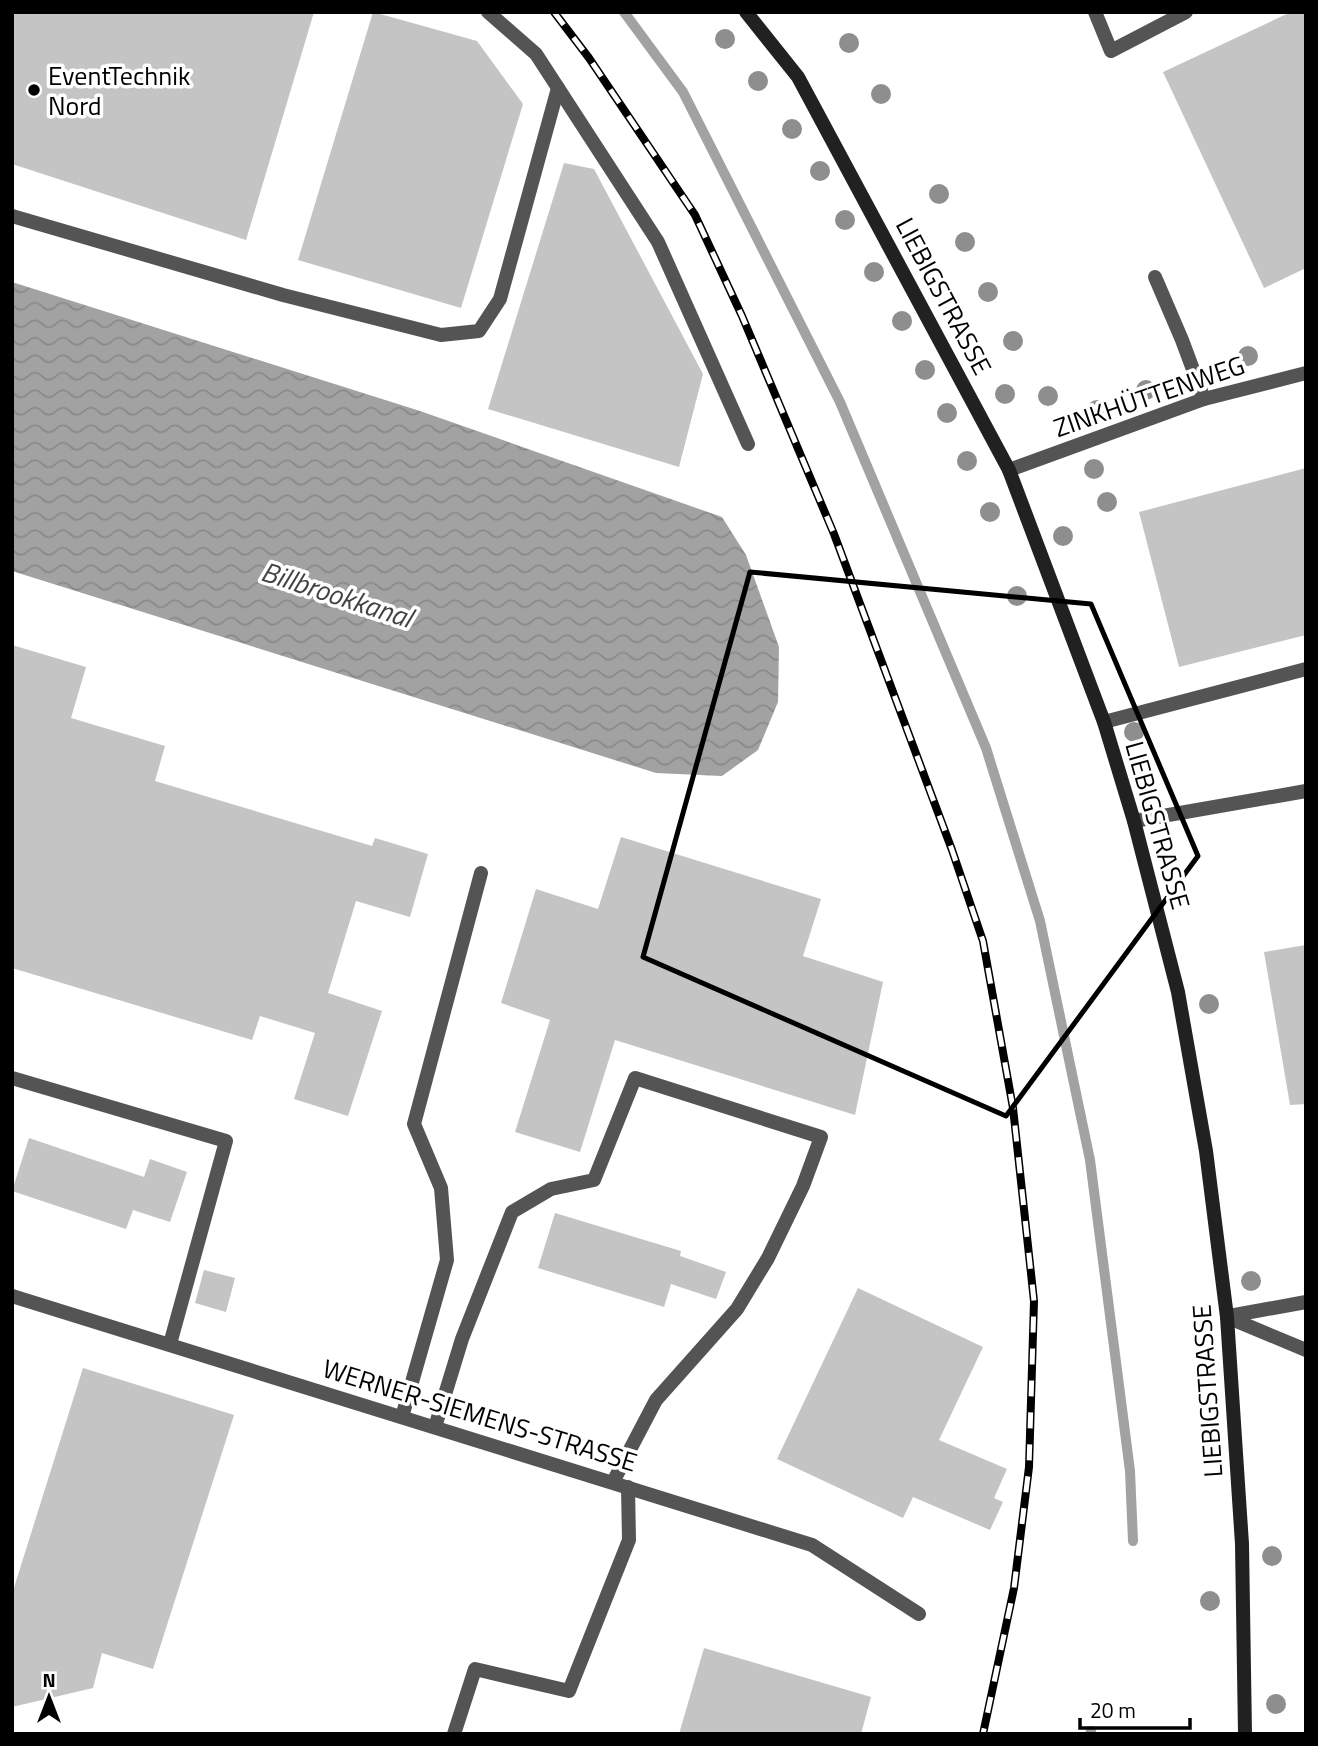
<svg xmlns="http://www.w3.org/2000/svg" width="1318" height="1746" font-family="'Titillium Web',sans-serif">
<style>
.water{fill:url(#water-waves)}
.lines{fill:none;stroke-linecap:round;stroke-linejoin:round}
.stream{stroke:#a2a2a2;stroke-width:10}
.building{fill:#c4c4c4}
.lane{stroke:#545454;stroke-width:14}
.street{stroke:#545454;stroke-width:14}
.secondary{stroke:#212121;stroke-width:14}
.rail-casing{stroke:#000;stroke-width:8}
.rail{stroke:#fff;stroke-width:5;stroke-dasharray:16;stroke-linecap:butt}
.tree{fill:#8e8e8e}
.marked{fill:none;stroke:#000;stroke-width:5;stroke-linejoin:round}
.poi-dot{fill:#000;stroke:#fff;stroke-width:2.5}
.labels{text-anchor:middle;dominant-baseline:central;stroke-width:7;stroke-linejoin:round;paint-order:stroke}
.poi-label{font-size:26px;fill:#000;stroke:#fff;text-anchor:start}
.street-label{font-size:26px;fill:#000;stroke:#fff}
.water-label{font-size:28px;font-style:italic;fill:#434343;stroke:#fff}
</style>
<defs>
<pattern id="water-waves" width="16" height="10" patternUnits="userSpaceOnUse" patternTransform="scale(1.75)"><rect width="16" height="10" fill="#a2a2a2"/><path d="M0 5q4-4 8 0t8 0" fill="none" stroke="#8a8a8a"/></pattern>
</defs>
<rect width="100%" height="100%" fill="#fff"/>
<path class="water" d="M 12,282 L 420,411 L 722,517 L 746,555 L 779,647 L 778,702 L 758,750 L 722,776 L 656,773 L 12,571 Z"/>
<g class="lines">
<g class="stream">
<path d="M 624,12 L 683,92 L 840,402 L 986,748 L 1040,921 L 1090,1160 L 1130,1471 L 1133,1541"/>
<path d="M 1090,1734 L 1091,1731"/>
</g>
</g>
<g class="building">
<path d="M 12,12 L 314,12 L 246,240 L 12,164 Z"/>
<path d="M 373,12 L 477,41 L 523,104 L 461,308 L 298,260 Z"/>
<path d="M 1291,12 L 1306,12 L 1306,268 L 1264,288 L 1163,72 Z"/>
<path d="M 564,163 L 594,169 L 703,374 L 679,467 L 488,409 Z"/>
<path d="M 1306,468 L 1306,635 L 1179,667 L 1139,512 Z"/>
<path d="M 12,645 L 86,667 L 71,718 L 165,746 L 155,781 L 372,846 L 375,838 L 428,854 L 410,917 L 356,901 L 328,993 L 382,1011 L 348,1116 L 294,1099 L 315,1033 L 260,1016 L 252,1040 L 12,968 Z"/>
<path d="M 621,837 L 821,899 L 803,956 L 883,982 L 855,1115 L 615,1040 L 580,1152 L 515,1132 L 550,1020 L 501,1003 L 536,889 L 598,909 Z"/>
<path d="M 1306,945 L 1306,1104 L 1290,1105 L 1264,952 Z"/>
<path d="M 29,1138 L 144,1177 L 150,1159 L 187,1172 L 170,1222 L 133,1210 L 126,1229 L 12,1191 Z"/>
<path d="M 555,1213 L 681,1251 L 680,1256 L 726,1272 L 716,1299 L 671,1284 L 664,1307 L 538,1268 Z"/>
<path d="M 204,1270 L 235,1278 L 226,1312 L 195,1303 Z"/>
<path d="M 858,1288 L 983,1347 L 939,1440 L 1007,1469 L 994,1498 L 1003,1502 L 990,1530 L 913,1497 L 903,1518 L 777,1459 Z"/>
<path d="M 83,1368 L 234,1415 L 153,1669 L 102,1653 L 93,1688 L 12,1707 L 12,1594 Z"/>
<path d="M 704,1648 L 871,1697 L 861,1734 L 679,1734 Z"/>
</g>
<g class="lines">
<g class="lane">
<path d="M 488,12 L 536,54 L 658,242 L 748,444"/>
<path d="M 1095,12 L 1111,51 L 1186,12"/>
<path d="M 12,216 L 283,295 L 441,335 L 479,331 L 500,299 L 558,88"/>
<path d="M 1155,277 L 1182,340 L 1204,399"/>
<path d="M 1104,722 L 1306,669"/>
<path d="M 1134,821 L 1306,791"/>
<path d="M 12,1078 L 226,1141 L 170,1344"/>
<path d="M 1229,1316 L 1306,1302"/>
<path d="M 1227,1317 L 1306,1350"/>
<path d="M 402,1417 L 447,1260 L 441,1188 L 414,1124 L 481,873"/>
<path d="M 435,1427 L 462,1339 L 512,1212 L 551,1189 L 594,1180 L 635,1078 L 821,1137 L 803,1186 L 768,1258 L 737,1309 L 656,1400 L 613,1482"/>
<path d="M 454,1734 L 475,1669 L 569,1691 L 629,1540 L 628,1487"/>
</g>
<g class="street">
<path d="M 1009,470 L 1204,399 L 1306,373"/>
<path d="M 12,1296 L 812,1545 L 919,1614"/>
</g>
<path class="secondary" d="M 746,12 L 798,77 L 1009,470 L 1104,722 L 1134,821 L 1178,992 L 1206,1151 L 1227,1317 L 1242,1544 L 1245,1734"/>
<defs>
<path id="rail" d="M 554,12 L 589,58 L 695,215 L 742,316 L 834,534 L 952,850 L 983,941 L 1013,1108 L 1034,1301 L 1029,1467 L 1014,1588 L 983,1734"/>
</defs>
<use href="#rail" class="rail-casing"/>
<use href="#rail" class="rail"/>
</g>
<g class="tree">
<circle cx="725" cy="39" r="10"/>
<circle cx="849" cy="43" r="10"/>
<circle cx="758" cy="81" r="10"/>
<circle cx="881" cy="94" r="10"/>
<circle cx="792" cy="129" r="10"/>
<circle cx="820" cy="171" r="10"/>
<circle cx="939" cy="194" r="10"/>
<circle cx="845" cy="220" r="10"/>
<circle cx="965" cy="242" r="10"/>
<circle cx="874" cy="272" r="10"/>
<circle cx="988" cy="292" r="10"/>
<circle cx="902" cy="321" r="10"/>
<circle cx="1013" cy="341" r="10"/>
<circle cx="1248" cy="356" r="10"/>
<circle cx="925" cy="370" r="10"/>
<circle cx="1146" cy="390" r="10"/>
<circle cx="1005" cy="394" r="10"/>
<circle cx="1048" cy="396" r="10"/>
<circle cx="1097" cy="410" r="10"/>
<circle cx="947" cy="413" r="10"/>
<circle cx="967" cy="461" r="10"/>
<circle cx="1094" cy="469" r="10"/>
<circle cx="1107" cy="502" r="10"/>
<circle cx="990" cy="512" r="10"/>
<circle cx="1063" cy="536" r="10"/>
<circle cx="1017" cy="596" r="10"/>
<circle cx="1134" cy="732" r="10"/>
<circle cx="1209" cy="1004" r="10"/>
<circle cx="1251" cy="1281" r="10"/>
<circle cx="1272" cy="1556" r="10"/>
<circle cx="1210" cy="1601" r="10"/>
<circle cx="1276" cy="1704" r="10"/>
</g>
<path class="marked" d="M 750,572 L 1091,604 L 1198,856 L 1006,1116 L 643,957 Z"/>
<circle class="poi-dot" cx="34" cy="90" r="7"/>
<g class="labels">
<g class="poi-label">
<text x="48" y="75">EventTechnik<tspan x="48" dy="30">Nord</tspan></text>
</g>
<g class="street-label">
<text transform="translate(944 296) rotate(62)">LIEBIGSTRASSE</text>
<text transform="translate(1149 396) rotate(-19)">ZINKHÜTTENWEG</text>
<text transform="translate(1158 825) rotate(74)">LIEBIGSTRASSE</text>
<text transform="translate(1207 1391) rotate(-94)">LIEBIGSTRASSE</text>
<text transform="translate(480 1415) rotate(17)">WERNER-SIEMENS-STRASSE</text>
</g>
<g class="water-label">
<text transform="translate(337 594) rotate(18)">Billbrookkanal</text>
</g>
</g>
<rect width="1318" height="1746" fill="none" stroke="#000000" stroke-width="28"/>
<g transform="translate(49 1697)" stroke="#ffffff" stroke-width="5" paint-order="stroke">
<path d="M0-5L12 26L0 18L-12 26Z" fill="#000000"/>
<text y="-10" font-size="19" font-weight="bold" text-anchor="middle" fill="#000000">N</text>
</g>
<path d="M1080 1718v10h110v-10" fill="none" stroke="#000000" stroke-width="3.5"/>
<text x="1090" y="1718" font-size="21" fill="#000000" stroke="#ffffff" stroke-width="5" paint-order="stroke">20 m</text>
</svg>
